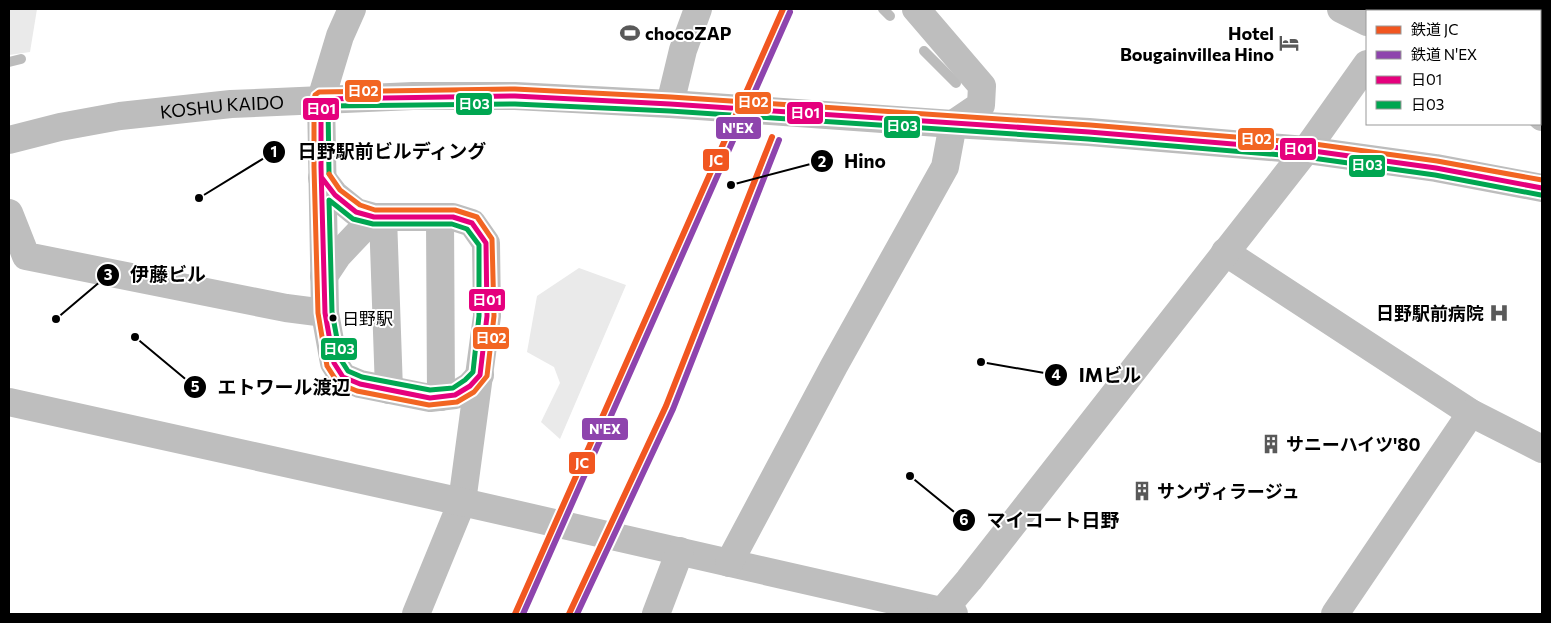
<svg xmlns="http://www.w3.org/2000/svg" width="1551" height="623" font-family="Commissioner,'Noto Sans JP',sans-serif">
<style>
.green{fill:#eaeaea}
.lines{fill:none;stroke-linecap:round;stroke-linejoin:round}
.stream{stroke:#bcbcbc;stroke-width:10}
.minor{stroke:#bebebe;stroke-width:28}
.major{stroke:#bdbdbd;stroke-width:28}
.bus-1-casing{stroke:#fff;stroke-width:9}
.bus-2-casing{stroke:#fff;stroke-width:9}
.bus-3-casing{stroke:#fff;stroke-width:9}
.bus-1{stroke:#e5007d;stroke-width:5}
.bus-2{stroke:#00a651;stroke-width:5}
.bus-3{stroke:#f26522;stroke-width:5}
.rail-1-casing{stroke:#fff;stroke-width:10}
.rail-2-casing{stroke:#fff;stroke-width:10}
.rail-1{stroke:#f15620;stroke-width:6}
.rail-2{stroke:#8e44ad;stroke-width:6}
.bus-dot{fill:#000;stroke:#fff;stroke-width:2}
.labels{text-anchor:middle;dominant-baseline:central;stroke-width:4;stroke-linejoin:round;paint-order:stroke}
.bus-label{font-size:17px;fill:#000;stroke:#fff;text-anchor:start}
.poi-label{font-size:18px;font-weight:bold;fill:#000;stroke:#fff;text-anchor:start}
.street-label{font-size:18px;fill:#000;stroke:#fff}
.leader{fill:none;stroke:#000;stroke-width:2}
.callout-dot{fill:#000;stroke:#fff;stroke-width:2}
.mark-label{font-size:15px;text-anchor:middle;font-weight:bold;fill:#fff}
.callout-label{font-size:19px;text-anchor:middle;font-weight:bold;fill:#000;stroke:#fff;stroke-width:4;stroke-linejoin:round;paint-order:stroke}
.line-badge{stroke:#fff;stroke-width:2}
.badge-label{font-size:14px;text-anchor:middle;font-weight:bold;fill:#fff}
</style>
<rect width="100%" height="100%" fill="#fff"/>
<g class="green">
<path d="M 9,9 L 37,9 L 30,52 L 9,55 Z"/>
<path d="M 579,268 L 626,285 L 560,439 L 541,422 L 560,383 L 554,367 L 527,352 L 537,296 Z"/>
</g>
<g class="lines">
<g class="stream">
<path d="M 883,9 L 890,16"/>
<path d="M 924,51 L 956,83"/>
<path d="M 9,62 L 21,59"/>
</g>
<g class="minor">
<path d="M 1341,9 L 1367,22"/>
<path d="M 1404,11 L 1406,9"/>
<path d="M 321,99 L 325,313 L 334,363 L 343,377 L 360,384 L 430,398 L 455,395 L 470,386 L 480,375"/>
<path d="M 670,104 L 683,50 L 698,9"/>
<path d="M 1540,115 L 1542,117"/>
<path d="M 322,178 L 335,195 L 356,212 L 374,217 L 453,217 L 472,223 L 486,243 L 487,316 L 462,502 L 416,614"/>
<path d="M 9,213 L 26,256 L 286,308 L 325,313"/>
<path d="M 383,217 L 389,390"/>
<path d="M 440,217 L 441,397"/>
<path d="M 1225,252 L 1471,413 L 1542,449"/>
<path d="M 324,276 L 338,255 L 374,217"/>
<path d="M 9,402 L 462,502 L 954,614"/>
<path d="M 729,563 L 834,366 L 945,167 L 953,124 L 981,105 L 982,86 L 916,9"/>
<path d="M 656,614 L 680,551"/>
<path d="M 940,614 L 969,580 L 1306,150 L 1367,64"/>
<path d="M 1335,614 L 1471,413"/>
</g>
<g class="major">
<path d="M 321,99 L 340,36 L 352,9"/>
<path id="s1" d="M 9,140 L 60,127 L 120,116 L 231,104 L 413,96 L 515,96 L 670,104 L 953,124 L 1089,132 L 1306,150 L 1436,168 L 1542,188"/>
</g>
<defs>
<path id="bus-1" d="M 322,178 L 335,195 L 356,212 L 374,217 L 453,217 L 472,223 L 486,243 L 487,316 L 480,375 L 470,386 L 455,395 L 430,398 L 360,384 L 343,377 L 334,363 L 325,313 L 321,167 L 321,99 L 515,96 L 670,104 L 1089,132 L 1306,150 L 1436,168 L 1542,188"/>
<g id="bus-2">
<path d="M 329,174 L 328,106 L 515,104 L 670,111 L 1088,139 L 1305,157 L 1435,175 L 1541,195"/>
<path d="M 329,200 L 353,219 L 373,224 L 452,224 L 467,229 L 479,245 L 479,316 L 473,372 L 465,380 L 453,388 L 430,390 L 362,377 L 348,371 L 341,360 L 332,312 Z"/>
</g>
<path id="bus-3" d="M 329,174 L 340,190 L 360,205 L 375,210 L 455,210 L 477,217 L 492,239 L 494,316 L 487,376 L 474,392 L 457,402 L 429,405 L 357,391 L 338,383 L 327,366 L 318,313 L 314,167 L 314,99 L 315,95 L 319,92 L 515,89 L 671,97 L 1090,125 L 1307,143 L 1437,161 L 1542,180"/>
</defs>
<use href="#bus-1" class="bus-1-casing"/>
<use href="#bus-2" class="bus-2-casing"/>
<use href="#bus-3" class="bus-3-casing"/>
<use href="#bus-1" class="bus-1"/>
<use href="#bus-2" class="bus-2"/>
<use href="#bus-3" class="bus-3"/>
<defs>
<g id="rail-1">
<path d="M 515,614 L 783,9"/>
<path d="M 569,614 L 666,406 L 772,137"/>
</g>
<g id="rail-2">
<path d="M 523,614 L 790,12"/>
<path d="M 577,614 L 673,409 L 779,140"/>
</g>
</defs>
<use href="#rail-1" class="rail-1-casing"/>
<use href="#rail-2" class="rail-2-casing"/>
<use href="#rail-1" class="rail-1"/>
<use href="#rail-2" class="rail-2"/>
</g>
<defs>
<symbol id="stadium-bare" viewBox="-9 -9 18 18"><path d="M0-5a6.5 5 0 1 0 0 10a6.5 5 0 1 0 0-10ZM-3.5-1.8h7v3.6h-7Z" fill="#595959" stroke="#fff" stroke-width="2.5" paint-order="stroke"/></symbol>
<symbol id="hotel-bare" viewBox="-9 -9 18 18"><path d="M-6-4.5h1.5V1H6V5H4.5V3h-9V5H-6ZM-4 0a1.8 1.8 0 1 1 3.6 0ZM.5 0V-2.5h3Q6-2.5 6 0Z" fill="#595959" stroke="#fff" stroke-width="2.5" paint-order="stroke"/></symbol>
<symbol id="hospital-bare" viewBox="-9 -9 18 18"><path d="M-5-5h3v3.5h4V-5h3V5h-3V1.5h-4V5h-3Z" fill="#595959" stroke="#fff" stroke-width="2.5" paint-order="stroke"/></symbol>
<symbol id="building-bare" viewBox="-9 -9 18 18"><path d="M-4-6H4V6H1V3H-1V6H-4ZM-2.5-4.3h1.7v1.8h-1.7ZM.8-4.3h1.7v1.8H.8ZM-2.5-1h1.7V.8h-1.7ZM.8-1h1.7V.8H.8Z" fill="#595959" stroke="#fff" stroke-width="2.5" paint-order="stroke"/></symbol>
</defs>
<g fill-rule="evenodd">
<use href="#stadium-bare" x="616" y="19" width="28" height="28"/>
<use href="#hotel-bare" x="1275" y="29" width="28" height="28"/>
<use href="#hospital-bare" x="1485" y="299" width="28" height="28"/>
<use href="#building-bare" x="1257" y="430" width="28" height="28"/>
<use href="#building-bare" x="1128" y="477" width="28" height="28"/>
</g>
<circle class="bus-dot" cx="333" cy="318" r="4.5"/>
<g class="labels">
<g class="bus-label">
<text x="342" y="318">日野駅</text>
</g>
<g class="poi-label">
<text x="645" y="33">chocoZAP</text>
<text x="1274" y="33" text-anchor="end">Hotel<tspan x="1274" dy="21">Bougainvillea Hino</tspan></text>
<text x="1484" y="313" text-anchor="end">日野駅前病院</text>
<text x="1286" y="444">サニーハイツ'80</text>
<text x="1157" y="491">サンヴィラージュ</text>
</g>
<g class="street-label">
<text stroke="none"><textPath href="#s1" startOffset="216">KOSHU KAIDO</textPath></text>
</g>
</g>
<path class="leader" d="M199 198L274 152M731 185L822 161M56 319L108 275M981 362L1056 375M135 337L195 387M910 476L964 520"/>
<g class="callout-dot">
<circle cx="199" cy="198" r="5"/>
<circle cx="731" cy="185" r="5"/>
<circle cx="56" cy="319" r="5"/>
<circle cx="981" cy="362" r="5"/>
<circle cx="135" cy="337" r="5"/>
<circle cx="910" cy="476" r="5"/>
<circle cx="274" cy="152" r="12"/>
<circle cx="822" cy="161" r="12"/>
<circle cx="108" cy="275" r="12"/>
<circle cx="1056" cy="375" r="12"/>
<circle cx="195" cy="387" r="12"/>
<circle cx="964" cy="520" r="12"/>
</g>
<g class="mark-label">
<text x="274" y="157">1</text>
<text x="822" y="167">2</text>
<text x="108" y="280">3</text>
<text x="1056" y="380">4</text>
<text x="195" y="392">5</text>
<text x="964" y="525">6</text>
</g>
<g class="callout-label">
<text x="392" y="158">日野駅前ビルディング</text>
<text x="865" y="168">Hino</text>
<text x="168" y="281">伊藤ビル</text>
<text x="1110" y="382">IMビル</text>
<text x="284" y="394">エトワール渡辺</text>
<text x="1053" y="527">マイコート日野</text>
</g>
<g class="line-badge">
<rect x="344" y="79" width="38" height="24" rx="5" fill="#f26522"/>
<rect x="734" y="91" width="38" height="24" rx="5" fill="#f26522"/>
<rect x="455" y="92" width="38" height="24" rx="5" fill="#00a651"/>
<rect x="302" y="97" width="38" height="24" rx="5" fill="#e5007d"/>
<rect x="786" y="101" width="38" height="24" rx="5" fill="#e5007d"/>
<rect x="883" y="115" width="38" height="24" rx="5" fill="#00a651"/>
<rect x="715" y="116" width="47" height="24" rx="5" fill="#8e44ad"/>
<rect x="1237" y="127" width="38" height="24" rx="5" fill="#f26522"/>
<rect x="1279" y="137" width="38" height="24" rx="5" fill="#e5007d"/>
<rect x="702" y="148" width="28" height="24" rx="5" fill="#f15620"/>
<rect x="1348" y="154" width="38" height="24" rx="5" fill="#00a651"/>
<rect x="468" y="288" width="38" height="24" rx="5" fill="#e5007d"/>
<rect x="472" y="326" width="38" height="24" rx="5" fill="#f26522"/>
<rect x="320" y="337" width="38" height="24" rx="5" fill="#00a651"/>
<rect x="581" y="417" width="48" height="24" rx="5" fill="#8e44ad"/>
<rect x="568" y="451" width="28" height="24" rx="5" fill="#f15620"/>
</g>
<g class="badge-label">
<text x="363" y="96">日02</text>
<text x="753" y="107">日02</text>
<text x="474" y="109">日03</text>
<text x="321" y="114">日01</text>
<text x="805" y="118">日01</text>
<text x="902" y="131">日03</text>
<text x="738" y="133">N'EX</text>
<text x="1256" y="144">日02</text>
<text x="1298" y="154">日01</text>
<text x="716" y="165">JC</text>
<text x="1367" y="170">日03</text>
<text x="487" y="305">日01</text>
<text x="491" y="343">日02</text>
<text x="339" y="354">日03</text>
<text x="605" y="434">N'EX</text>
<text x="582" y="468">JC</text>
</g>
<rect width="1551" height="623" fill="none" stroke="#000000" stroke-width="20"/>
<rect x="1366" y="10" width="175" height="115" fill="#ffffff" stroke="#999999"/>
<rect x="1376" y="26" width="25" height="8" fill="#f15620" stroke="#999999"/>
<text x="1411" y="35" font-size="15" fill="#000000">鉄道 JC</text>
<rect x="1376" y="51" width="25" height="8" fill="#8e44ad" stroke="#999999"/>
<text x="1411" y="60" font-size="15" fill="#000000">鉄道 N'EX</text>
<rect x="1376" y="76" width="25" height="8" fill="#e5007d" stroke="#999999"/>
<text x="1411" y="85" font-size="15" fill="#000000">日01</text>
<rect x="1376" y="101" width="25" height="8" fill="#00a651" stroke="#999999"/>
<text x="1411" y="110" font-size="15" fill="#000000">日03</text>
</svg>
